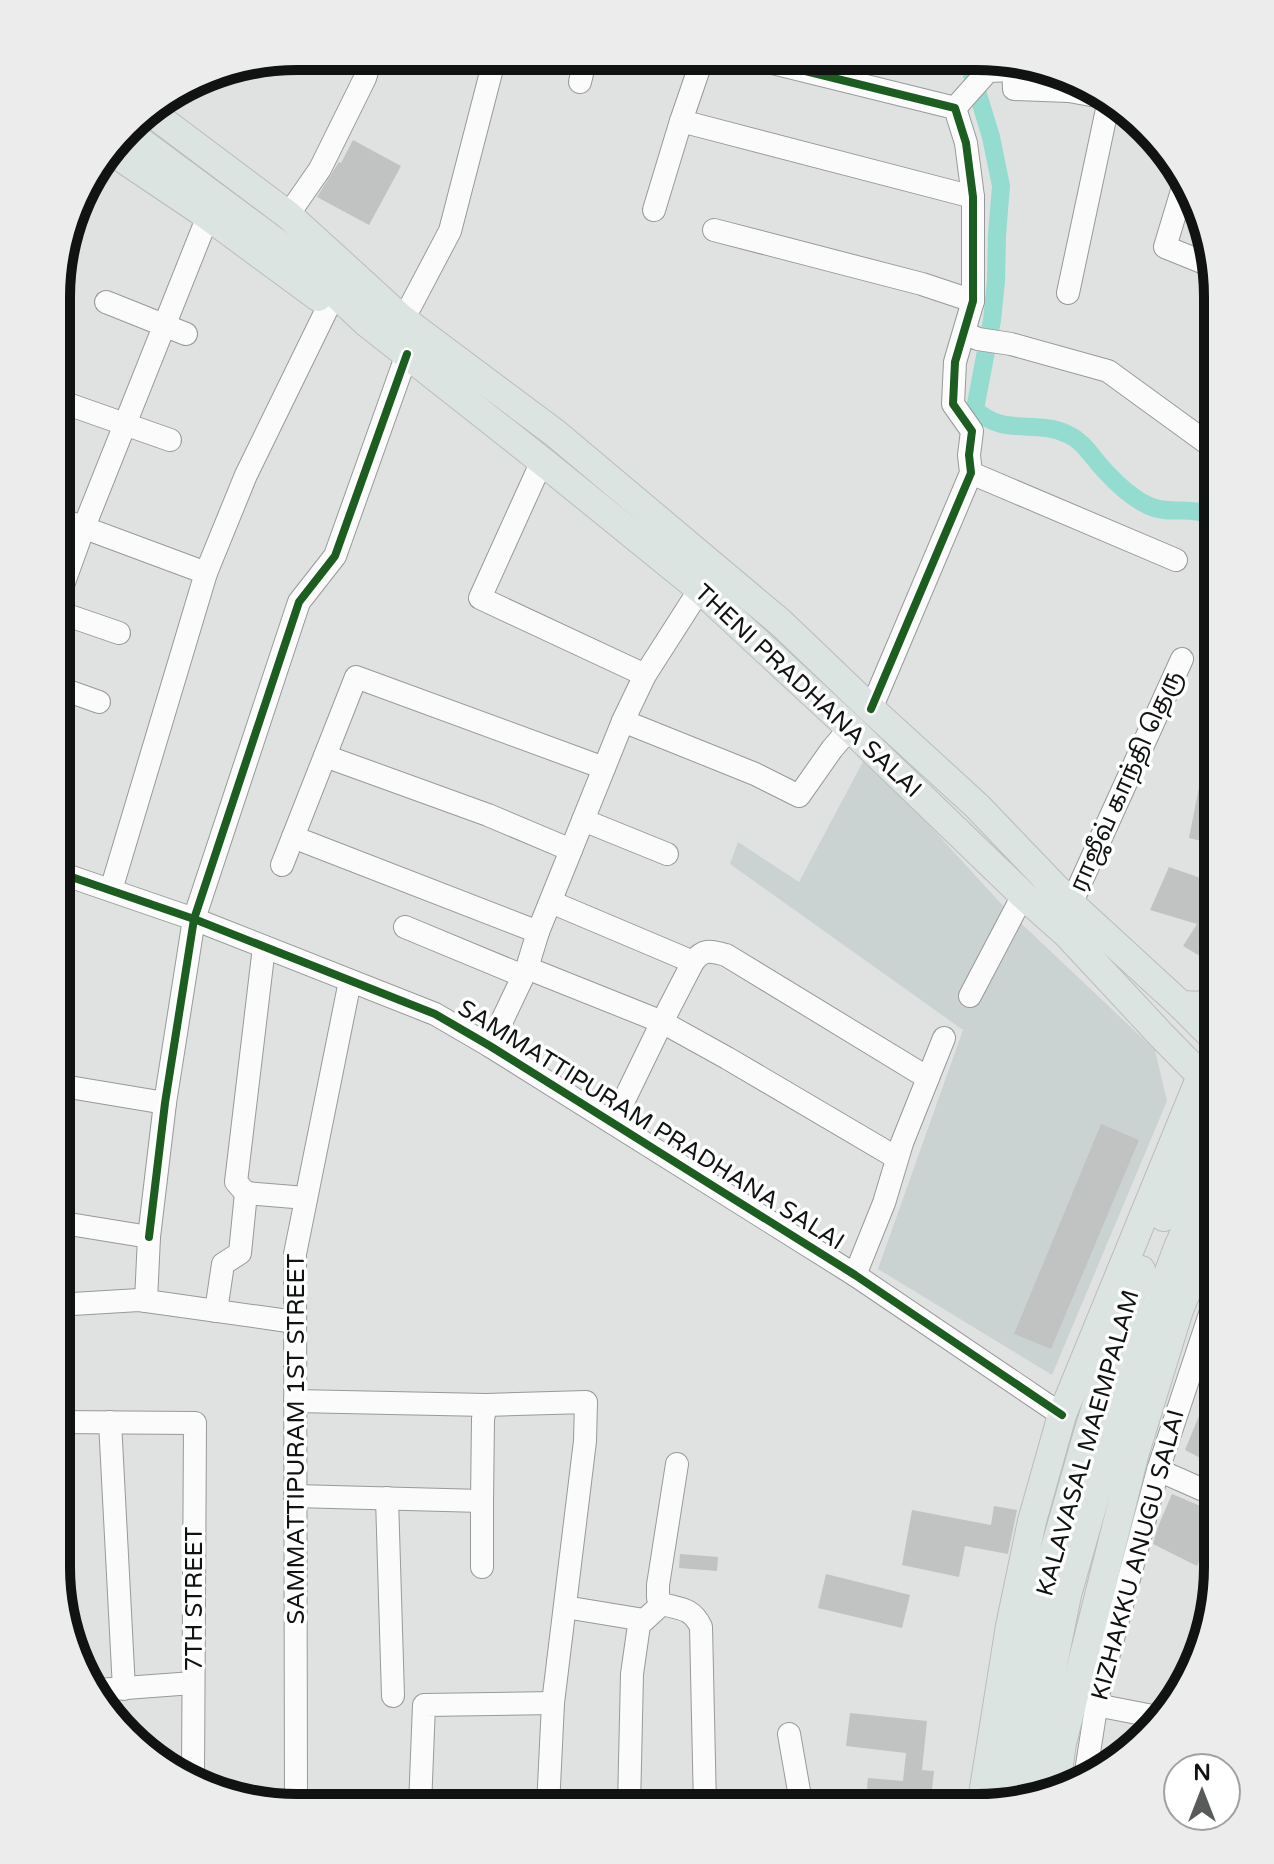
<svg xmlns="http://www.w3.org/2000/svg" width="1274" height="1864" font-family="'Varela Round','Noto Sans Tamil',sans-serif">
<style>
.built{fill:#cad3d1}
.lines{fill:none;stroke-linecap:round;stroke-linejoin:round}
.canal{stroke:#93dccf;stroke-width:18}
.building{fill:#c1c3c3}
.minor-casing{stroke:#989999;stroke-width:24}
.major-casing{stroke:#bbbcbc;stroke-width:30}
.minor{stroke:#fafbfa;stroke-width:22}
.major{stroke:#dce4e2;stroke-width:28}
.cycleway-casing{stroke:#fff;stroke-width:13}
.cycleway{stroke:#1b5e20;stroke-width:8}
.labels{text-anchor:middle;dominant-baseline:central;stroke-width:7;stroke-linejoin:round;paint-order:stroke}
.street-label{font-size:24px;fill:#111313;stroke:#fff}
.rim{fill:none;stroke:#111313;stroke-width:10}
</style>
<rect width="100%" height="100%" fill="#dfe2e1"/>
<path class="built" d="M 866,756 L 1005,908 L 1155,1050 L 1167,1101 L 1052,1375 L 878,1269 L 963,1030 L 730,864 L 738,842 L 799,882 Z"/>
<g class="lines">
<g class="canal">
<path d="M 967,58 L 991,137 L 1001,186 L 997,235 L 996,281 L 992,320 L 975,409 C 1003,437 1035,419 1067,434 C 1084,441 1093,459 1106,472 C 1117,484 1134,499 1149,506 C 1173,517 1196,501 1218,523"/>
<path d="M 1218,653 L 1218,652"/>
</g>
</g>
<g class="building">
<path d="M 353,140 L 401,166 L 369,225 L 317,197 L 339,162 L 341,163 Z"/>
<path d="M 1218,745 L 1218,845 L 1189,838 L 1202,772 Z"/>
<path d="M 1169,867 L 1218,884 L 1218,953 L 1212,963 L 1183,946 L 1197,924 L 1150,910 Z"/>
<path d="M 1101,1124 L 1139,1140 L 1051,1349 L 1014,1334 Z"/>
<path d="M 1217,1372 L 1218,1372 L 1218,1467 L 1185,1450 Z"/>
<path d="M 1172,1494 L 1217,1513 L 1217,1520 L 1197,1566 L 1153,1544 L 1157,1529 Z"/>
<path d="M 994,1506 L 1017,1510 L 1008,1554 L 965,1546 L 959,1577 L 902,1565 L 912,1510 L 991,1525 Z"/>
<path d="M 680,1554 L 718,1557 L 717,1571 L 679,1568 Z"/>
<path d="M 826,1574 L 910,1595 L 902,1628 L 818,1608 Z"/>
<path d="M 850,1713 L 927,1721 L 922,1770 L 934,1771 L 930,1808 L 865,1808 L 868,1778 L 903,1781 L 906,1753 L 846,1746 Z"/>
</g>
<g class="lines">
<defs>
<g id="minor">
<path d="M 748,57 L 955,108 L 966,143 L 973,197 L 973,301 L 955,362 L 953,404 L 972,431 L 969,455 L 971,473 L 871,709"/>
<path d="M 1013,60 L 1014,89 L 1069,91 L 1102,97"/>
<path d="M 580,82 L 586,57"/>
<path d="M 955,108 L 988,71 L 1013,70"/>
<path d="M 681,121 L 973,197"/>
<path d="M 1184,184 L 1165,247 L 1212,266"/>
<path d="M 654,210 L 681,121 L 703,57"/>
<path d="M 288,215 L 320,169 L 365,78 L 372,56"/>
<path d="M 714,230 L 922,284 L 973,301"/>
<path d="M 1068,293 L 1109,100"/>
<path d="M 106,302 L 186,334"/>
<path d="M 393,330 L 411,305 L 450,231 L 495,57"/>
<path d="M 965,333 L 978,339 L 1011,344 L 1108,371 L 1218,451"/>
<path d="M 62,402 L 170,440"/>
<path d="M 542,461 L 480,598 L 645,675"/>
<path d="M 971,473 L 1176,560"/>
<path d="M 58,518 L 206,573 L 111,890"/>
<path d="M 206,573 L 246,475 L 329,305"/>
<path d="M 58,599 L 84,527 L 208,216"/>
<path d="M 58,612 L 119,633"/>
<path d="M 57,687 L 99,702"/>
<path d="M 623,721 L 755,774 L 799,796 L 832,749 L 850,728"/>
<path d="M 325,756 L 488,815 L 571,850"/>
<path d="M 583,820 L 667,854"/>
<path d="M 293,837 L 538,932"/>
<path d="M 282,865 L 356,677 L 604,768"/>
<path d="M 57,872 L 194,919 L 435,1014 L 490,1046 L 855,1275 L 1062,1415"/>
<path d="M 551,902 L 693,962"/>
<path d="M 1071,904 L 1182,659"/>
<path d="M 405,927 L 523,976"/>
<path d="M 527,968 L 662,1022 L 727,1058 L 897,1158"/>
<path d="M 970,996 L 1023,895"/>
<path d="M 490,1046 L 527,968 L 538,932 L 623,721 L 645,675 L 700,589"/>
<path d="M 57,1085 L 165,1103"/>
<path d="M 613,1123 L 662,1022 L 693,962 C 704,948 711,951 726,955 L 928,1078"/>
<path d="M 246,1193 L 236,1182 L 264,947"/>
<path d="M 57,1222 L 149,1237 L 146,1301"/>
<path d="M 149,1237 L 165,1103 L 194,919 L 299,602 L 335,556 L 407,354"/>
<path d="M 855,1275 L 884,1203 L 902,1143 L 944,1038"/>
<path d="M 56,1305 L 139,1300 L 295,1322"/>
<path d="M 216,1311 L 223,1264 L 240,1253 L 246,1193 L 306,1198"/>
<path d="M 295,1401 L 486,1405 L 586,1402 L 585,1441 L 553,1703 L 548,1807"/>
<path d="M 56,1422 L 195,1423 L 193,1776"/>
<path d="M 110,1422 L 124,1689"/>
<path d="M 677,1464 L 658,1585 L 658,1598 L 662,1604 C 681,1609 692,1608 701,1627 L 705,1807"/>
<path d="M 1158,1470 L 1217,1496"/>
<path d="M 295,1496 L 482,1501 L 482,1567"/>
<path d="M 387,1498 L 393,1696"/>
<path d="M 482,1501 L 483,1419 L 486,1405"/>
<path d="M 565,1607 L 644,1620"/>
<path d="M 98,1690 L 193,1683"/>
<path d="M 1096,1705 L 1163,1718"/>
<path d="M 789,1734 L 802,1808"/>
<path d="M 1085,1778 L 1098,1695 L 1158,1470 L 1218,1290"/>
<path d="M 296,1806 L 295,1254 L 350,981"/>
<path d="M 420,1806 L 424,1705 L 553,1703"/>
<path d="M 629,1807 L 632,1674 L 639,1625 L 662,1604"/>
</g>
<g id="major">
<path d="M 148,110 L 288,215 L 401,318 L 555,433 L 781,623 L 871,709 L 977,806 L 1071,904 L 1181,1005 L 1218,1042"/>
<path d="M 126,131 L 300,260 L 367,323 L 542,461 L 700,589 L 850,728 L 1023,895 L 1067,934 L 1162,1036 L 1218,1093"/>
<path d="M 110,150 L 208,216 L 318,297"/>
<path d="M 1181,1005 L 1202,1006 L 1218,995"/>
<path d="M 1164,1217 L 1218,1098"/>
<path d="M 1055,1792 L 1062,1743 L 1135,1452 L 1179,1310 L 1218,1215"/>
<path d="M 1026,1798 L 1067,1595 L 1106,1458 L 1141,1346 L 1179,1245 L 1218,1158"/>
<path d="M 1003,1803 L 1044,1587 L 1087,1436 L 1131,1293 L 1141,1270"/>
<path d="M 981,1807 L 1010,1626 L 1032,1521 L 1062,1415 L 1201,1076 L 1216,1079"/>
</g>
</defs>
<use href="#minor" class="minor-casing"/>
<use href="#major" class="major-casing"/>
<use href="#minor" class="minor"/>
<use href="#major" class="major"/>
<defs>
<g id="cycleway">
<path d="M 748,57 L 955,108 L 966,143 L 973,197 L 973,301 L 955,362 L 953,404 L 972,431 L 969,455 L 971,473 L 871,709"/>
<path d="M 57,872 L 194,919 L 435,1014 L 490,1046 L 855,1275 L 1062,1415"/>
<path d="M 149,1237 L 165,1103 L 194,919 L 299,602 L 335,556 L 407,354"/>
</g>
</defs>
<use href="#cycleway" class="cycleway-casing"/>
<use href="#cycleway" class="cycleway"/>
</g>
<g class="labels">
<g class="street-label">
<text transform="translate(808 691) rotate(43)">THENI PRADHANA SALAI</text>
<text transform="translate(1126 781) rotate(-66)">ராஜீவ் காந்தி தெரு</text>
<text transform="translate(651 1125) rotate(32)">SAMMATTIPURAM PRADHANA SALAI</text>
<text transform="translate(296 1439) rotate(-90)">SAMMATTIPURAM 1ST STREET</text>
<text transform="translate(1088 1443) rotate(-74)">KALAVASAL MAEMPALAM</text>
<text transform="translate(1138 1555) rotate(-75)">KIZHAKKU ANUGU SALAI</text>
<text transform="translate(194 1599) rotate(-90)">7TH STREET</text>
</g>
</g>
<path d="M0 0H1274V1864H0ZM297 70H977A227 227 0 0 1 1204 297V1567A227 227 0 0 1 977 1794H297A227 227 0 0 1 70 1567V297A227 227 0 0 1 297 70Z" fill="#ececec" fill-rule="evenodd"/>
<path class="rim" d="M297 70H977A227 227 0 0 1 1204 297V1567A227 227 0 0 1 977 1794H297A227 227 0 0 1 70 1567V297A227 227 0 0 1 297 70Z"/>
<g transform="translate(1202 1792)"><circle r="38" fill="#ffffff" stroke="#a0a1a1" stroke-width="2"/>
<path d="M0-6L14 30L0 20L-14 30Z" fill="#595b5b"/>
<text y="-12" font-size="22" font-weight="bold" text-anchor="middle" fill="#111313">N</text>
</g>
</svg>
